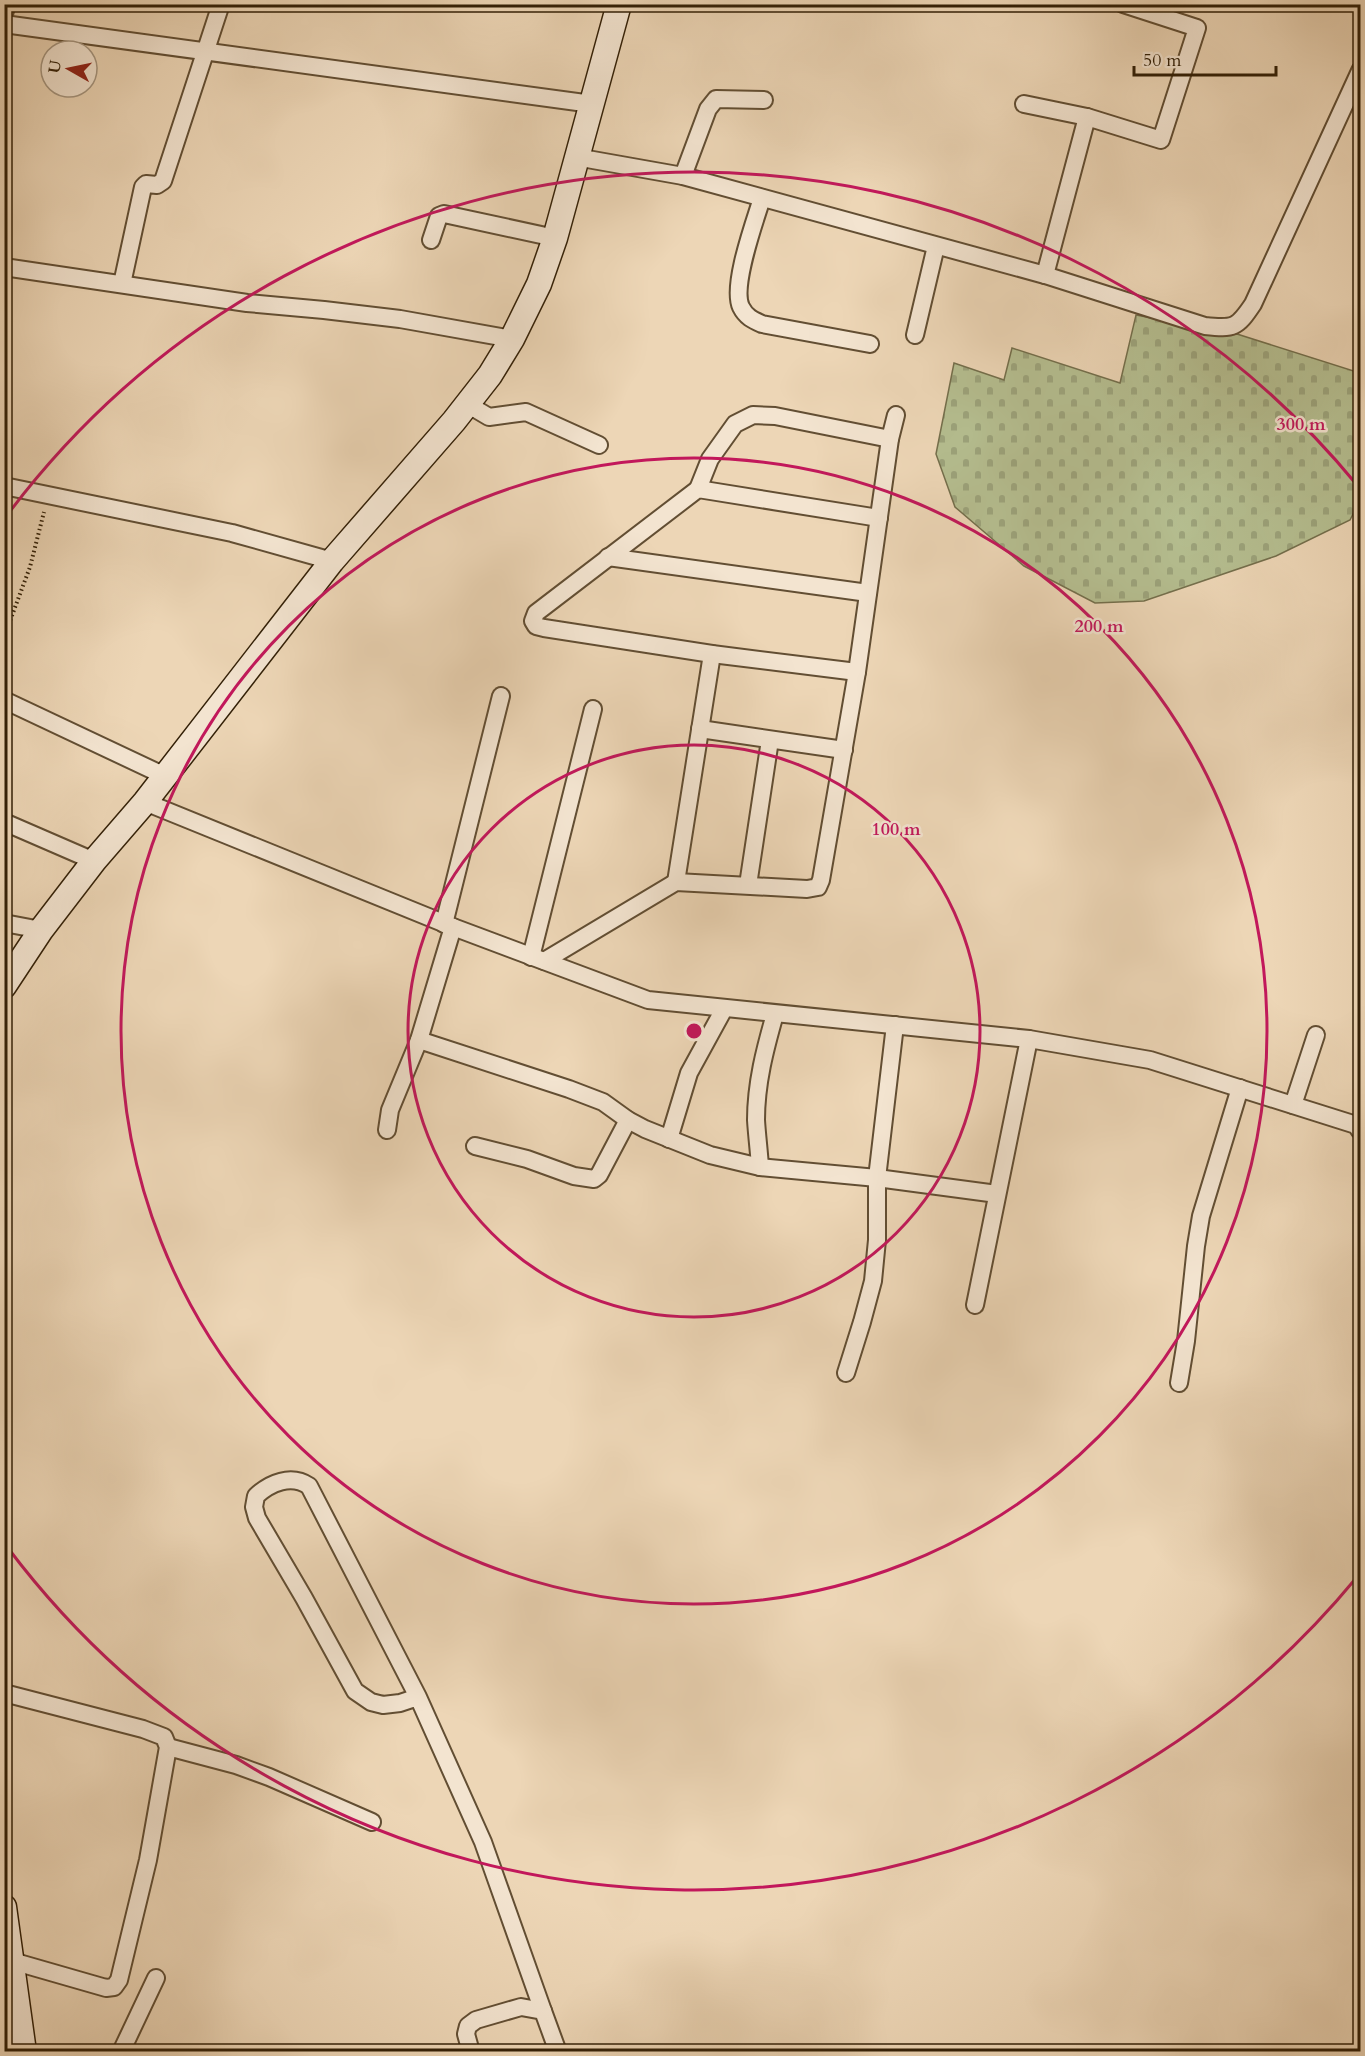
<svg xmlns="http://www.w3.org/2000/svg" width="1365" height="2056" font-family="Cardo,serif">
<style>
.cemetery{fill:url(#cemetery-stones);stroke:#746f4c;stroke-width:1.5}
.lines{fill:none;stroke-linecap:round;stroke-linejoin:round}
.street-casing{stroke:#624e33;stroke-width:20}
.secondary-casing{stroke:#332007;stroke-width:27}
.path{stroke:#332007;stroke-width:4;stroke-dasharray:1.5 3;stroke-linecap:butt}
.street{stroke:#f3e4d0;stroke-width:16}
.secondary{stroke:#f3e4d0;stroke-width:24}
.ring{fill:none;stroke:#c2185b;stroke-width:3}
.centre{fill:#c2185b;stroke:#f3e4d0;stroke-width:3}
.ring-label{font-size:18px;text-anchor:middle;font-weight:bold;fill:#c2185b;stroke:#f3e4d0;stroke-width:5;stroke-linejoin:round;paint-order:stroke}
</style>
<defs>
<pattern id="cemetery-stones" width="16" height="16" patternUnits="userSpaceOnUse" patternTransform="scale(1.5)"><rect width="16" height="16" fill="#b5be90"/><path d="M2 7V4a2 2 0 0 1 4 0v3zM10 15v-3a2 2 0 0 1 4 0v3z" fill="#9ca37b"/></pattern>
</defs>
<rect width="100%" height="100%" fill="#edd6b6"/>
<filter id="stains"><feTurbulence type="fractalNoise" baseFrequency=".00333" numOctaves="4"/><feColorMatrix values="0 0 0 0 .2 0 0 0 0 .09 0 0 0 0 .02 0 0 0 .5 -.17"/></filter>
<radialGradient id="worn" r=".72"><stop offset=".6" stop-color="#630" stop-opacity="0"/><stop offset="1" stop-color="#630" stop-opacity=".3"/></radialGradient>
<path class="cemetery" d="M 1136,315 L 1237,334 L 1360,373 L 1360,500 L 1350,520 L 1276,556 L 1144,601 L 1095,603 L 1024,566 L 955,507 L 936,454 L 954,363 L 1004,380 L 1012,348 L 1120,383 Z"/>
<g class="lines">
<defs>
<g id="street">
<path d="M 4,14 L 7,4"/>
<path d="M 4,24 L 592,104"/>
<path d="M 1024,104 L 1087,117"/>
<path d="M 576,157 L 683,176 L 1045,275 L 1205,326 C 1234,329 1237,328 1253,304 L 1360,71"/>
<path d="M 683,176 L 708,109 L 716,99 L 764,100"/>
<path d="M 762,198 C 755,221 731,286 741,307 C 746,317 753,320 762,324 L 870,344"/>
<path d="M 431,240 L 439,216 L 444,214 L 555,238"/>
<path d="M 4,267 L 247,303 L 324,310 L 400,319 L 512,339"/>
<path d="M 1045,275 L 1087,117 L 1161,140 L 1197,28 L 1123,4"/>
<path d="M 122,284 L 143,187 L 146,184 L 157,185 L 163,181 L 221,4"/>
<path d="M 915,335 L 936,246"/>
<path d="M 467,404 L 489,417 L 526,412 L 599,445"/>
<path d="M 4,486 L 232,533 L 332,561"/>
<path d="M 698,489 L 710,459 L 735,424 L 753,415 L 775,416 L 890,439"/>
<path d="M 608,557 L 868,593"/>
<path d="M 857,672 L 712,654 L 544,628 L 536,626 L 533,621 L 536,613 L 698,489 L 879,518"/>
<path d="M 6,701 L 165,776"/>
<path d="M 700,729 L 844,750"/>
<path d="M 145,802 L 453,927 L 648,1000 L 1029,1039 L 1150,1060 L 1356,1125 L 1360,1131"/>
<path d="M 4,822 L 94,861"/>
<path d="M 676,882 L 712,654"/>
<path d="M 748,885 L 770,740"/>
<path d="M 4,923 L 41,930"/>
<path d="M 444,924 L 501,696"/>
<path d="M 531,957 L 593,709"/>
<path d="M 544,961 L 676,882 L 807,889 L 818,887 L 821,880 L 857,672 L 890,439 L 896,415"/>
<path d="M 419,1040 L 569,1089 L 603,1102 L 628,1120 L 645,1129 L 710,1155 L 760,1167 L 877,1178 L 997,1194"/>
<path d="M 1293,1105 L 1316,1035"/>
<path d="M 387,1130 L 390,1110 L 419,1040 L 453,927"/>
<path d="M 669,1139 L 689,1073 L 724,1009"/>
<path d="M 475,1146 L 527,1159 L 574,1176 L 594,1179 L 599,1175 L 628,1120"/>
<path d="M 760,1167 C 759,1151 757,1136 756,1120 C 756,1083 765,1049 775,1014"/>
<path d="M 975,1305 L 1029,1039"/>
<path d="M 846,1373 L 862,1322 L 873,1281 L 877,1240 L 877,1178 L 895,1025"/>
<path d="M 1179,1383 L 1186,1341 L 1196,1246 L 1201,1216 L 1240,1088"/>
<path d="M 4,1693 L 143,1729 L 164,1737 L 168,1747 L 148,1860 L 119,1980 L 114,1987 L 106,1988 L 12,1961"/>
<path d="M 418,1697 L 400,1703 L 383,1705 L 371,1702 L 355,1691 L 304,1598 L 257,1518 L 254,1507 L 256,1496 C 270,1483 291,1474 309,1486 L 418,1697 L 483,1842 L 543,2011"/>
<path d="M 168,1747 L 236,1765 L 269,1777 L 372,1822"/>
<path d="M 121,2052 L 156,1978"/>
<path d="M 471,2052 L 466,2034 L 468,2026 L 476,2020 L 521,2007 L 543,2011 L 558,2052"/>
</g>
<g id="secondary">
<path d="M 4,986 L 41,930 L 94,861 L 145,802 L 332,561 L 454,421 L 490,375 L 512,339 L 539,284 L 555,238 L 619,4"/>
<path d="M 4,1907 L 24,2052"/>
</g>
</defs>
<use href="#street" class="street-casing"/>
<use href="#secondary" class="secondary-casing"/>
<path class="path" d="M 4,637 L 30,567 L 44,512"/>
<use href="#street" class="street"/>
<use href="#secondary" class="secondary"/>
</g>
<g class="ring">
<circle cx="694" cy="1031" r="286"/>
<circle cx="694" cy="1031" r="573"/>
<path d="M1357 1577A859 859 0 0 1 8 1548M8 514A859 859 0 0 1 1357 485"/>
</g>
<circle cx="694" cy="1031" r="9" class="centre"/>
<g class="ring-label">
<text x="1301" y="430">300 m</text>
<text x="1099" y="632">200 m</text>
<text x="896" y="835">100 m</text>
</g>
<rect width="1365" height="2056" fill="none" stroke="#edd6b6" stroke-width="24"/>
<rect x="6" y="6" width="1353" height="2044" fill="none" stroke="#332007" stroke-width="3"/>
<rect x="12" y="12" width="1341" height="2032" fill="none" stroke="#332007" stroke-width="1.5"/>
<g transform="translate(69 69) rotate(279)"><circle r="28" fill="#f3e4d0" stroke="#a69680" stroke-width="1.5"/>
<path d="M0-4.5L10 22L0 15L-10 22Z" fill="#8f2418"/>
<text y="-9" font-size="16" font-weight="bold" text-anchor="middle" fill="#332007">U</text>
</g>
<path d="M1134 66v9h142v-9" fill="none" stroke="#332007" stroke-width="3"/>
<text x="1143" y="66" font-size="18" fill="#332007" stroke="#f3e4d0" stroke-width="4.5" paint-order="stroke">50 m</text>
<rect width="100%" height="100%" filter="url(#stains)"/>
<rect width="100%" height="100%" fill="url(#worn)"/>
</svg>
